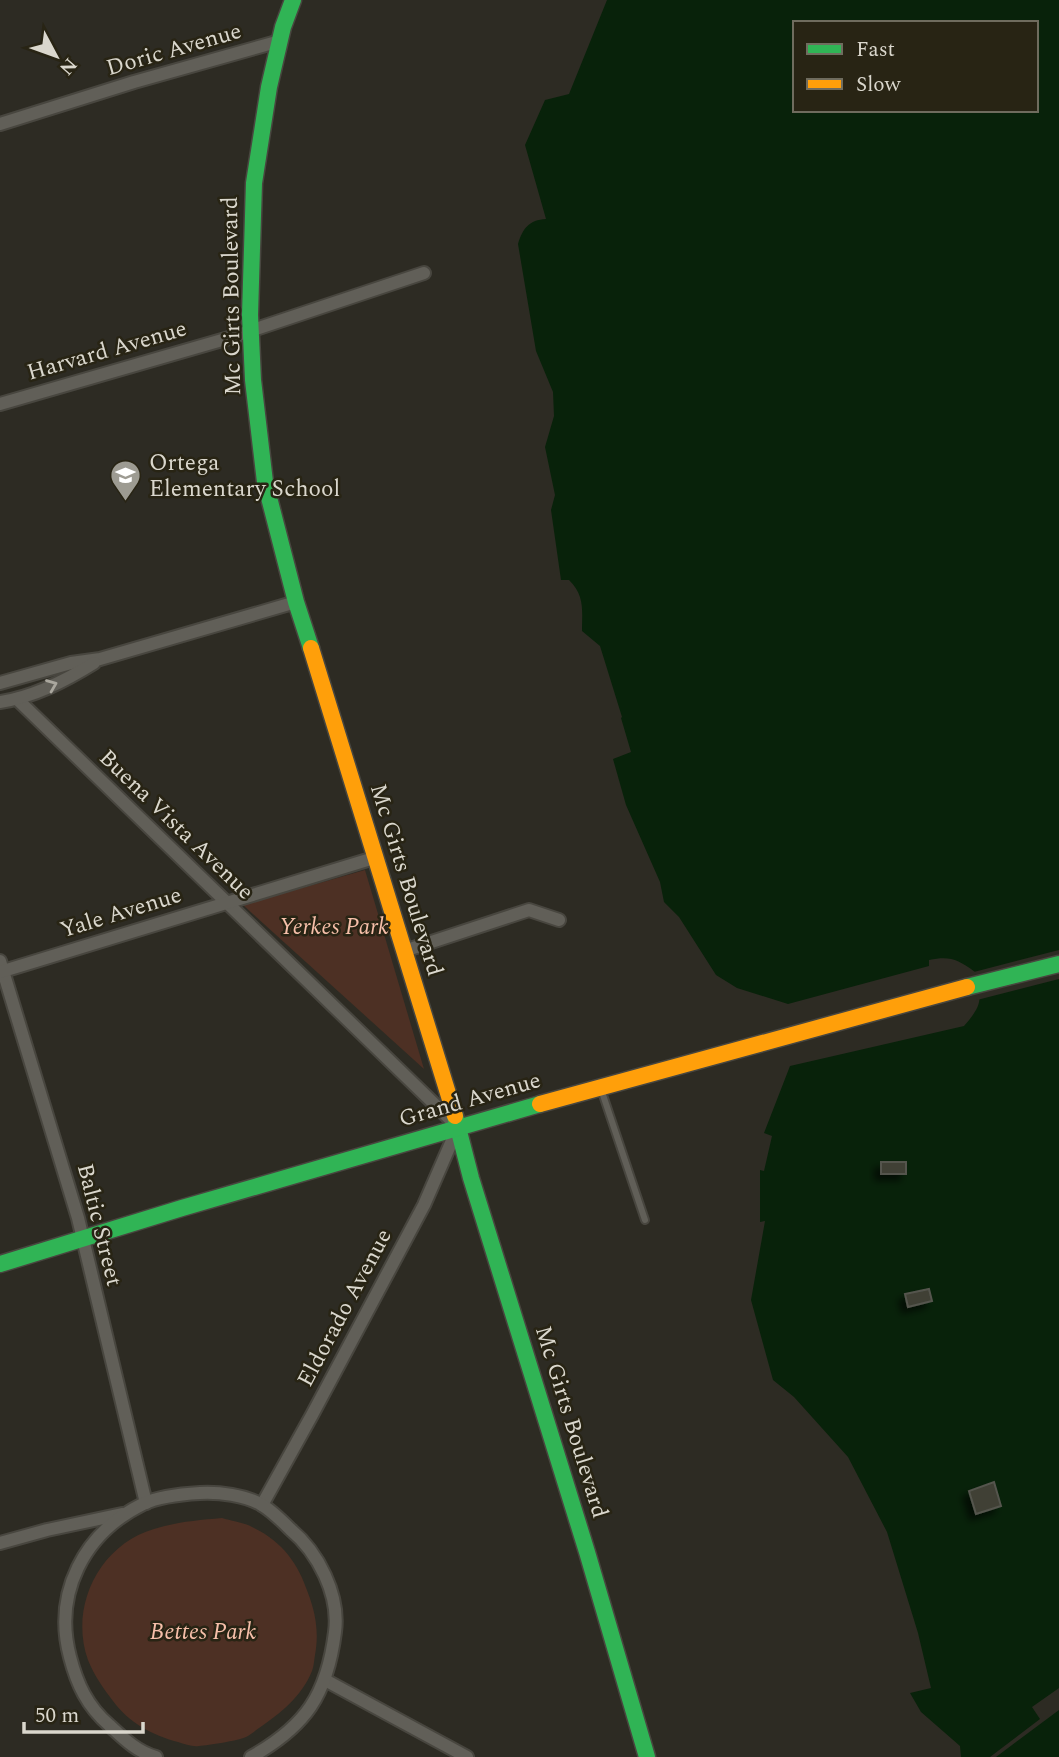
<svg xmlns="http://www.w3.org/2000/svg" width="1059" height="1757" font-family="Spectral,serif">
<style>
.green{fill:#4d3024}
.water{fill:#08220a;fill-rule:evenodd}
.pier{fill:#2d2b23}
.building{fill:#3f4135;stroke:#55554e;stroke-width:2;filter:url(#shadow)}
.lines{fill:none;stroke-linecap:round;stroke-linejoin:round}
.lane-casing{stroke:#48463f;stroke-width:10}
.street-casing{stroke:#48463f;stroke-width:16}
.fast-casing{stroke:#48463f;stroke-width:19}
.slow-casing{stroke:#48463f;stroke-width:19}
.lane{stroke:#615f58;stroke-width:6}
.street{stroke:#615f58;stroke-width:12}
.fast{stroke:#30b455;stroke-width:16}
.slow{stroke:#ff9f0a;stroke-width:16}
.oneway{stroke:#aaa79e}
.labels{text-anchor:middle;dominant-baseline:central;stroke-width:5;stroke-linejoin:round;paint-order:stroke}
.street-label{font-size:23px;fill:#dad7cd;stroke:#282414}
.poi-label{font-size:23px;fill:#dad7cd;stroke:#282414;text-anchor:start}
.park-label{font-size:23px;font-style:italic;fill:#f6bfa9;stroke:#282414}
</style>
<defs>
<filter id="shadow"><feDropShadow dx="-6" dy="6" stdDeviation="3.5" flood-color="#0009"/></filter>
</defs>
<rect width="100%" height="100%" fill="#2d2b23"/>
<g class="green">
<path d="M 365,870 L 424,1069 L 243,905 Z"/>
<path d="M 222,1518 C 231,1521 243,1522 252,1527 C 282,1541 298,1563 308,1593 C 316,1614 319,1633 315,1655 C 314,1660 314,1666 312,1671 C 302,1696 281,1713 259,1728 C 255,1731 250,1735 246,1737 C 237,1741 209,1745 199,1746 C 192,1747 185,1744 178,1742 C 152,1735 129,1723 113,1701 C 103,1688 94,1675 88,1660 C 69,1607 99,1545 154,1529 C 176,1522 199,1520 222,1518 Z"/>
</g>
<path class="water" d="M 607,0 L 1059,0 L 1059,1757 L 961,1757 L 960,1746 L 921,1712 L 910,1693 L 931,1688 L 918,1633 L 887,1532 L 848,1457 L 794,1397 L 773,1380 L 751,1300 L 765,1221 L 760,1222 L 760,1170 L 764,1171 L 772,1136 L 764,1133 L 790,1066 L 964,1026 C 984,1003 981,1000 975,972 C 957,959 950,956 929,960 L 929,966 L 788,1004 L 737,988 L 716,975 L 679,917 L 664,902 L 660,882 L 626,805 L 613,759 L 631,752 L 621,718 L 622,717 L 600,646 L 582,631 C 582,610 585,596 569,580 L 561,580 L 551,510 L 555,495 L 545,447 L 554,416 L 553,392 L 536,351 L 518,244 C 523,228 529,220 546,219 L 525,145 L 545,100 L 569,94 ZM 795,23 L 1036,23 L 1036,110 L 795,110 Z"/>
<g class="pier">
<path d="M 1059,950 L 1059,979 L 977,1000 L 970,973 Z"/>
<path d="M 1059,1688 L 1059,1710 L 996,1757 L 990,1757 L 1040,1719 L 1032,1707 Z"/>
</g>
<g class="building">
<rect x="881" y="1162" width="25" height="12"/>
<path d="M 929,1289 L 932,1301 L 908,1307 L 905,1294 Z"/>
<path d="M 994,1482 L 1001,1506 L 976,1514 L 969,1491 Z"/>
</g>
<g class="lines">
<defs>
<path id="lane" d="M 601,1089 L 645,1220"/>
<g id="street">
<path d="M 0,124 L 134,82 L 280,41"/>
<path d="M 0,404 L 229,338 L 424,273"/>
<path d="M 0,683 L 71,663 L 100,659 L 296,602"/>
<path d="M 17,699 L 458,1127 L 424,1205 L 312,1415 L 262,1505"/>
<path d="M 0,702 C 34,697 65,681 94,663"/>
<path d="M 404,951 L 529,910 L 559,920"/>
<path d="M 0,961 L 78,1218 L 146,1503"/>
<path d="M 0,972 L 374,858"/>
<path d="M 0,1543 L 47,1530 L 122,1514"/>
<path d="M 325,1680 L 467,1757"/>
<path d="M 156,1757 C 137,1752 123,1738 109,1725 C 87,1706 77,1684 70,1657 C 53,1593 84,1533 143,1504 C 160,1496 182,1494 200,1493 C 219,1492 245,1495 262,1505 C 272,1511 282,1521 290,1529 C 318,1552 340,1595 335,1632 C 327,1695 306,1726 251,1757"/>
</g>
<g id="fast">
<path d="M 293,0 L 283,27 L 269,87 L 254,183 L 250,315 L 253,380 L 265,482 L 296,602 L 311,648"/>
<path d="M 967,987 L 1059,964"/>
<path d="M 455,1116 L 471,1178 L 587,1552 L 647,1757"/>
<path d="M 0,1264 L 182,1208 L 540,1104"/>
</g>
<g id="slow">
<path d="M 311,648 L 455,1116"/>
<path d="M 540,1104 L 967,987"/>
</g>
</defs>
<use href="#lane" class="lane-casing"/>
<use href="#street" class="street-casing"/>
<use href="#fast" class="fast-casing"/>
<use href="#slow" class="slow-casing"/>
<use href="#lane" class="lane"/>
<use href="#street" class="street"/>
<use href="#fast" class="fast"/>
<use href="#slow" class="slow"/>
</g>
<defs><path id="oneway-chevron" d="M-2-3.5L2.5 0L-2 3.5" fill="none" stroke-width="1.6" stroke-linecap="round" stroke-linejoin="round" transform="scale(1.75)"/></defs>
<use class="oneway" href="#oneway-chevron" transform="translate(52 685) rotate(-22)"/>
<defs>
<symbol id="school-pin" viewBox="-11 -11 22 30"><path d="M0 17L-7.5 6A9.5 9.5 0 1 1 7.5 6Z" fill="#9d9b92" stroke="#282414"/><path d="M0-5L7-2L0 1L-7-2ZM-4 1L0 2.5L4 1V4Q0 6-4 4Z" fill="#fff"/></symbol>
</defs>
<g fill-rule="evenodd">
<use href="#school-pin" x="108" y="458" width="35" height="47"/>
</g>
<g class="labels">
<g class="street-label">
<text transform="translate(174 50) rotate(-16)">Doric Avenue</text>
<text transform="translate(232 296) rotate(-91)">Mc Girts Boulevard</text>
<text transform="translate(107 351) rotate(-16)">Harvard Avenue</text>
<text transform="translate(176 825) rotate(44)">Buena Vista Avenue</text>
<text transform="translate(406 880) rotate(73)">Mc Girts Boulevard</text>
<text transform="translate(121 913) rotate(-17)">Yale Avenue</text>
<text transform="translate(470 1100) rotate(-16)">Grand Avenue</text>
<text transform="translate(99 1225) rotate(76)">Baltic Street</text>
<text transform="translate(345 1308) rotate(-62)">Eldorado Avenue</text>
<text transform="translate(571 1422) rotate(73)">Mc Girts Boulevard</text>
</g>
<g class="poi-label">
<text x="149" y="463">Ortega<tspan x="149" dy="26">Elementary School</tspan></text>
</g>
<g class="park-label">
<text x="334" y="927">Yerkes Park</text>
<text x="203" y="1632">Bettes Park</text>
</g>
</g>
<rect x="793" y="21" width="245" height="91" fill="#282414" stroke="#6f6c5e" stroke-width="2"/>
<rect x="807" y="44" width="35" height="10" fill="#30b455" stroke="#6f6c5e" stroke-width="2"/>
<text x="856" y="56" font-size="21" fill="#dad7cd">Fast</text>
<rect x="807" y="79" width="35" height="10" fill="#ff9f0a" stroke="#6f6c5e" stroke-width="2"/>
<text x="856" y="91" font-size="21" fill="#dad7cd">Slow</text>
<g transform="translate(56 56) rotate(131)" stroke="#282414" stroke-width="5" paint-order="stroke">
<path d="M0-5L12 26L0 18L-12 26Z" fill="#dad7cd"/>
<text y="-10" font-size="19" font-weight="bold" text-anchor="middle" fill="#dad7cd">N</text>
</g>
<path d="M24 1722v10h119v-10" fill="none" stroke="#dad7cd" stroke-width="3.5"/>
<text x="35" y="1722" font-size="21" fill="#dad7cd" stroke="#282414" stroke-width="5" paint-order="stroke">50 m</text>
</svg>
